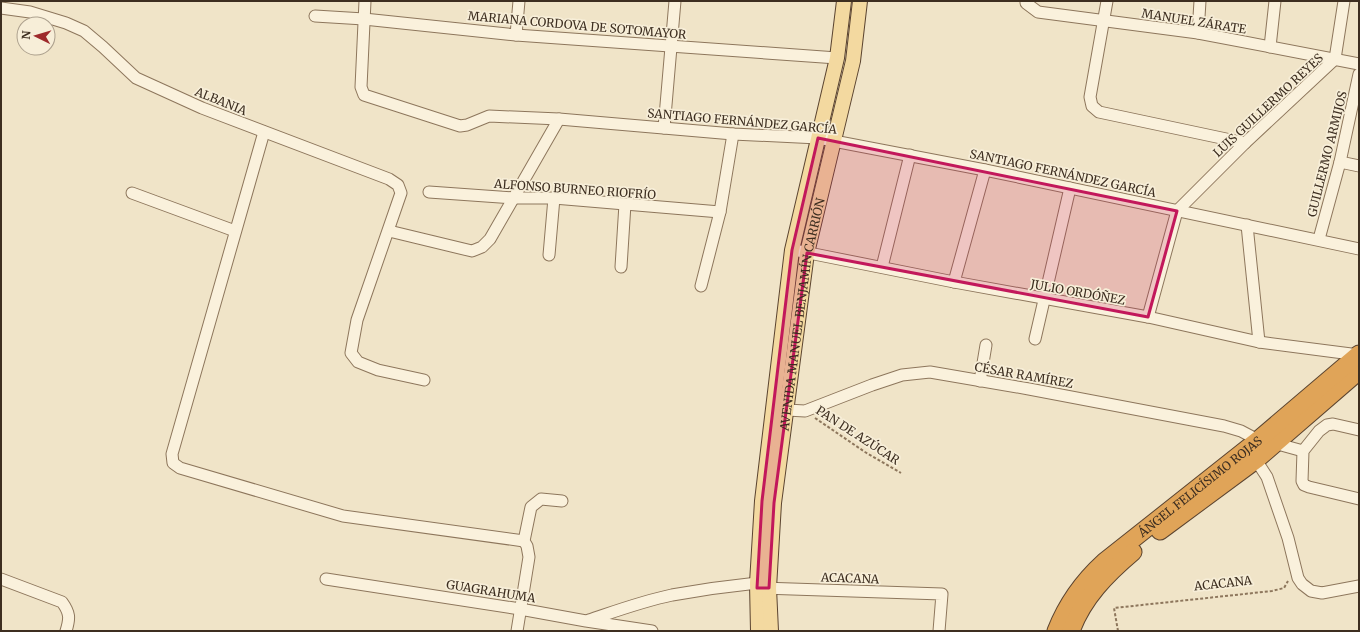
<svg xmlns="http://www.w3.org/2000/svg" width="1360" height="632" font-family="Merriweather,serif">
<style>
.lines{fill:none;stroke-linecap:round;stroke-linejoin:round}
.minor-casing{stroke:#8d765c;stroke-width:13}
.major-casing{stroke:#5b4430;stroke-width:16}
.highway-casing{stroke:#5b4430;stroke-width:19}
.path{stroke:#8d765c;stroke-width:2;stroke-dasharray:3 2;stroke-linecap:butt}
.minor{stroke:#faf1dc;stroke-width:11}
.major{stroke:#f3d9a0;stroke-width:14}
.highway{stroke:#e0a458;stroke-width:17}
.marked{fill:#c2185b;fill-opacity:0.2;stroke:#c2185b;stroke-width:3;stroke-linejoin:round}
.labels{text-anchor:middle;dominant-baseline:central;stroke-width:3.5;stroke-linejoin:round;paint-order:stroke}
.street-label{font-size:12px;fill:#3d2e20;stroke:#f7eed8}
</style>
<rect width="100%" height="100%" fill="#f0e4c8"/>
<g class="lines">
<defs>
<g id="minor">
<path d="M 365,1 L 361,87 L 364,95 L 460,126 L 467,125 L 489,116 L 559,119 L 733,134 L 818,138 L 985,170 L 1359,249"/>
<path d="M 1026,1 L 1026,3 L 1038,12 L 1198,33 L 1359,64"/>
<path d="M 1107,1 L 1090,97 L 1092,106 L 1099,112 L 1245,143"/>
<path d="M 1,8 L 30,12 L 66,23 L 84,31 L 103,47 L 136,78 L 202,108 L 389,179 L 398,185 L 401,193 L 357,320 L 351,353 L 358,362 L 378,370 L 424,380"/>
<path d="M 315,16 L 364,19 L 516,35 L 837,58"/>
<path d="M 1198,33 L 1200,1"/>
<path d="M 516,35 L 519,1"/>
<path d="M 1270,47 L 1275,1"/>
<path d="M 664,128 L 675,1"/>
<path d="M 264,132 L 172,454 L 173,463 L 180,468 L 343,516 L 524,541"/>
<path d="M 1340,162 L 1359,166"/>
<path d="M 429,192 L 514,198 L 554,198 L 720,212"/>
<path d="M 132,193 L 235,231"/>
<path d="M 1247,225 L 1259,342"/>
<path d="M 389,231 L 472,251 L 482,247 L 490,239 L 559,119"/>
<path d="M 1319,239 L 1340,162 L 1359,74"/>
<path d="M 799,251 L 954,282 L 1148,317 L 1259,342 L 1359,355"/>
<path d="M 549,255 L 554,198"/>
<path d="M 621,267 L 625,204"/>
<path d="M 882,267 L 910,155"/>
<path d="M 954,282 L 985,170"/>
<path d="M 701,286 L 720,212 L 733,134"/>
<path d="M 1148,317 L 1177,211 L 1245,143 L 1335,59 L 1344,1"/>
<path d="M 1035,339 L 1070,188"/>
<path d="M 980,381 L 986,345"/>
<path d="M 787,410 L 805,411 L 872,385 L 902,375 L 930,372 L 1029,389 L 1224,426 L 1241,431 L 1258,440"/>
<path d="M 1359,430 L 1333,424 L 1327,425 L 1319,431 L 1303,451 L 1302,481 L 1304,485 L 1309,487 L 1359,499"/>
<path d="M 1274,443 L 1303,451"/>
<path d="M 1256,460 L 1267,477 L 1288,538 L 1298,578 L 1302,584 L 1311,591 L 1322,593 L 1359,586"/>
<path d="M 1,579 L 62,602 C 70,613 70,618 66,631"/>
<path d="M 326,579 L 520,609 L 586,621 L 652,631"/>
<path d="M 762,588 L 942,594 L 939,631"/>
<path d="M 589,620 C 616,611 643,601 672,595 C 700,590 728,586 757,583"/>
<path d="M 517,631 L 529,557 L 527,546 L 524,541 L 531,507 L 541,499 L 562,501"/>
</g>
<g id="major">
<path d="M 758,631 L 757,583 L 762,501 L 792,250 L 837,58 L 844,1"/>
<path id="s1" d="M 771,631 L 769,588 L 774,503 L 807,253 L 853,61 L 860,1"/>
</g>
<g id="highway">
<path d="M 1160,531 L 1256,460 L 1359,371"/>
<path id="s2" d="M 1056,631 C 1067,603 1082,582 1104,562 L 1258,440 L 1359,354"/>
<path d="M 1071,631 C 1083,598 1107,574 1133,552"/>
</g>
</defs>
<use href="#minor" class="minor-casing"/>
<use href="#major" class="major-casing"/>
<use href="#highway" class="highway-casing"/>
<g class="path">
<path d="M 815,418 L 865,452 L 901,473"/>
<path d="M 1118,631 L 1114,608 L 1272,591 L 1284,588 L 1288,581"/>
</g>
<use href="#minor" class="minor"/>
<use href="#major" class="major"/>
<use href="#highway" class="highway"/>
</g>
<path class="marked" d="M 818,138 L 1177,211 L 1148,317 L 807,253 L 774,503 L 769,588 L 757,588 L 762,501 L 792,250 Z"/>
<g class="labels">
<g class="street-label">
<text transform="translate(1194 21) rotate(9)">MANUEL ZÁRATE</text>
<text transform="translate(577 25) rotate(5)">MARIANA CORDOVA DE SOTOMAYOR</text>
<text transform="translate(221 101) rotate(22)">ALBANIA</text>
<text transform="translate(1268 105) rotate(-43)">LUIS GUILLERMO REYES</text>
<text transform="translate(742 121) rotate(5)">SANTIAGO FERNÁNDEZ GARCÍA</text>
<text transform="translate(1327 154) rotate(-76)">GUILLERMO ARMIJOS</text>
<text transform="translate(1063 173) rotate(12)">SANTIAGO FERNÁNDEZ GARCÍA</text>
<text transform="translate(575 189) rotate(4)">ALFONSO BURNEO RIOFRÍO</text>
<text transform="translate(1078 292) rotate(10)">JULIO ORDÓÑEZ</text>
<text stroke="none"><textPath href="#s1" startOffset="319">AVENIDA MANUEL BENJAMÍN CARRIÓN</textPath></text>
<text transform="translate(1024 375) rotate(10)">CÉSAR RAMÍREZ</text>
<text transform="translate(858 435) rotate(33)">PAN DE AZÚCAR</text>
<text stroke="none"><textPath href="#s2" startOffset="207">ÁNGEL FELICÍSIMO ROJAS</textPath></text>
<text transform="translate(850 578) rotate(2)">ACACANA</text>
<text transform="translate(1223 583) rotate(-6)">ACACANA</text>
<text transform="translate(491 591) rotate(9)">GUAGRAHUMA</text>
</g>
</g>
<rect width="1360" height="632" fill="none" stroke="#3d2e20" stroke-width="4"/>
<g transform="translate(36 36) rotate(275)"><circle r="19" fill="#f7eed8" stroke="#ada18e"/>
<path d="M0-3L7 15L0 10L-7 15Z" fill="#9e2a2b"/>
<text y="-6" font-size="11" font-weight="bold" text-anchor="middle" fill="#3d2e20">N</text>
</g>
</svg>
